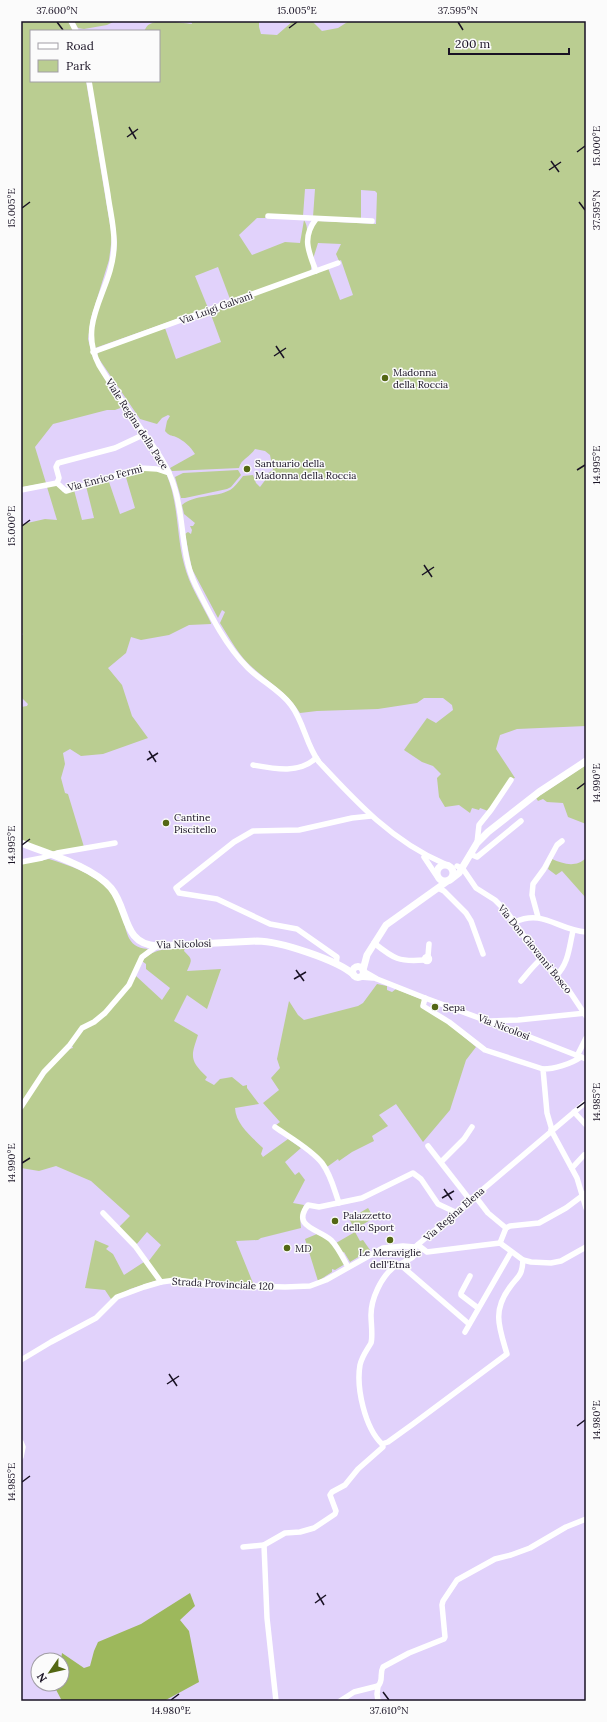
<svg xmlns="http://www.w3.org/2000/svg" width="607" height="1722" font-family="Lora,serif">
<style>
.green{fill:#bacd91}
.forest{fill:#9db85c}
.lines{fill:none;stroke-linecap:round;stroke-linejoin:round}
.minor{stroke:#fff;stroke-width:5.5}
.major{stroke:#fff;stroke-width:7}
.ticks{fill:none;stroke:#191224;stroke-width:1.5}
.poi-dot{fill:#536714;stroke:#fbfbfb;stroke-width:1.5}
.labels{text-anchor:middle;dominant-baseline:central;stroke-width:3;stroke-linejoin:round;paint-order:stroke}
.street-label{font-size:10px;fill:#191224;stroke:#fbfbfb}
.poi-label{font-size:10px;fill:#191224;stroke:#fbfbfb;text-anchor:start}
.neatline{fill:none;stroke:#191224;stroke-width:1.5}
.ticks-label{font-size:10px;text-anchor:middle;fill:#191224}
</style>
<rect width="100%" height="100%" fill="#e1d2fb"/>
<g class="green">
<path d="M 21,21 L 68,21 L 73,31 L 31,31 L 31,81 L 86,81 L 112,237 L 109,260 L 91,318 L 88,339 L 93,358 L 123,407 L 115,410 L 107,410 L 53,424 L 35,447 L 46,483 L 22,487 L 21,483 Z"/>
<path d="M 74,21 L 115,21 L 107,25 L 84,29 L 78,28 Z"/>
<path d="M 191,21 L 259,21 L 259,27 L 261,34 L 277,35 L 293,21 L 312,21 L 322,31 L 338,28 L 349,21 L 586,21 L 586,726 L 517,729 L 500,735 L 496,749 L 515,778 L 510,779 L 488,811 L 480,808 L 479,810 L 472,808 L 470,813 L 459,805 L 445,807 L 439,797 L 437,778 L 441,774 L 433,766 L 422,762 L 404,750 L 427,718 L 436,723 L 453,710 L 452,705 L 443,698 L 424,698 L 417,703 L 378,709 L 317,711 L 300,713 C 289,694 270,683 253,668 C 239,656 230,639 220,623 L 225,612 L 222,610 L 218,618 L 192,569 L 185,534 L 188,532 L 191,534 L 192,530 L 190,526 L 193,526 L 195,523 L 184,514 L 182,505 C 195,494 215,498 230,490 C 235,487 239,481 243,476 L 253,475 L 256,483 L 260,487 L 266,479 L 267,474 L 273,470 L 270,455 L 265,451 L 255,449 C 250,457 241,459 239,468 L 172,471 L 170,468 L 195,454 C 191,447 183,440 176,437 C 171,435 169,436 165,431 L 167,421 L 170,416 L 168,415 L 162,418 L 157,424 L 140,419 L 97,356 L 98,352 L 165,328 L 176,359 L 221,342 L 210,312 L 328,268 L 340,300 L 353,295 L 341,260 L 339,261 L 336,254 L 341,244 L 318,243 L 313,259 L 310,252 L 310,229 L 317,221 L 376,224 L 377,193 L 375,191 L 361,190 L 361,219 L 313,217 L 315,189 L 305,189 L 303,216 L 267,214 L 265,218 L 257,218 L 239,235 L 252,255 L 285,242 L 300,243 L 304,220 C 310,229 305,238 306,248 C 308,256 314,263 310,272 L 233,300 L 230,299 L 218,267 L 195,276 L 208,308 L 95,348 C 86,314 116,277 117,242 L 91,81 L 159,81 L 159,31 L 144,31 C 146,28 147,25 150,24 C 158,19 183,23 192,24 Z"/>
<path d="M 146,469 L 166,473 C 179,503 176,534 184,564 C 189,585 202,604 211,623 L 211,624 L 189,625 L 169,635 L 141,640 L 131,637 L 126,653 L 108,668 L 122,685 L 132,716 L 148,738 L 103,754 L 81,756 L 70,749 L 63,753 L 65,764 L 61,778 L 65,793 L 68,794 L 84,847 L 51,852 L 21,841 L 21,707 L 27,706 L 28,704 L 21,697 L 21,635 L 23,635 L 21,629 L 21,520 L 23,524 L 45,519 L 57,520 L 47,487 L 57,485 L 63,492 L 74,490 L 82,520 L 94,518 L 86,486 L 108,479 L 120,514 L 135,508 L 125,474 Z"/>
<path d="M 238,470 L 241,475 L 231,487 L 227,489 L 185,498 L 181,498 L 175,477 L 183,473 Z"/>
<path d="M 586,765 L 586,824 L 568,817 L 563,803 L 547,802 L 543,799 L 538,801 L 536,798 Z"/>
<path d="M 586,858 L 586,898 L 562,871 L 556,875 L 548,869 L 552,859 C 563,864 576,868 586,858 Z"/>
<path d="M 49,859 C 70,866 91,872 107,888 C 113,894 118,904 121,912 C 127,928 125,948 148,949 L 140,957 L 127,985 L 113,1002 L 44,1069 L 21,1103 L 21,864 Z"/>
<path d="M 185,948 L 184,951 C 193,960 192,959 187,971 L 221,969 L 207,1009 L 187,995 L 174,1021 L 198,1035 C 191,1056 189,1060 207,1077 L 205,1080 L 214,1085 L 220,1079 L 232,1077 L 243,1086 L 247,1085 L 247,1088 L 259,1104 L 235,1108 C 236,1125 252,1137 263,1148 L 261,1154 L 263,1157 L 288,1139 L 301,1148 L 285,1162 L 295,1175 L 299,1172 L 305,1180 L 293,1203 L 304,1205 L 300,1217 L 301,1228 L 261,1238 L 258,1240 L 236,1241 L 253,1283 L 214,1283 L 161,1280 L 148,1262 L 161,1245 L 147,1232 L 136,1245 L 119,1227 L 130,1216 L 91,1181 L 56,1166 L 39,1171 L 21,1168 L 21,1110 L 45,1073 L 69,1049 L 73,1048 L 72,1046 L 82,1029 L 94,1023 L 136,976 L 162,1000 L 170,988 L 146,969 L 146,964 L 142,961 C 156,947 166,950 185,948 Z"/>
<path d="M 377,984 L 387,986 L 387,990 L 392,992 L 396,989 L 423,1000 L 421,1007 L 451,1026 L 476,1047 L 466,1060 L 450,1110 L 423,1142 L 396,1104 L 379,1115 L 388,1126 L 372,1136 L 374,1141 L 352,1152 L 339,1161 L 338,1159 L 327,1167 L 276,1125 L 280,1122 L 263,1103 L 279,1090 L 271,1078 L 280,1068 L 277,1059 L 289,1001 L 298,1015 L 304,1020 L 358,1006 L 363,1003 Z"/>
<path d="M 368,1208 L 374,1218 L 355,1229 L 349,1219 Z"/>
<path d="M 355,1232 L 360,1241 L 363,1240 L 370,1250 L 350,1262 L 344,1252 L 342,1253 L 336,1243 Z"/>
<path d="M 317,1234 L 331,1241 L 345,1264 L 335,1270 L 332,1269 L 332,1272 L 318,1281 L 305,1239 Z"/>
<path d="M 95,1240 L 109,1246 L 106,1249 L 113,1254 L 124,1275 L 144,1262 L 158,1280 L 130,1289 L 111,1299 L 105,1290 L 85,1288 Z"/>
</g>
<path class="forest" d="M 190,1593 L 195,1606 L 180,1620 L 189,1631 L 199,1682 L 164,1701 L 62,1701 L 53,1684 L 62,1684 L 62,1660 L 58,1660 L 61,1659 L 62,1653 L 84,1668 L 90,1666 L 94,1651 L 98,1642 L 141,1624 Z"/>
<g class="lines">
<g class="minor">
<path d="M 71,21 L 76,31"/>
<path d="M 89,81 C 95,119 102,157 108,195 C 110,211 115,229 114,246 C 113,290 76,320 99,365 C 113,388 129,411 144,433 C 156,450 168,466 174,486 C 185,519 180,554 196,586 C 210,614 225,645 248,668 C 261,681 280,690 291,705 C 304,722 306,745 319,762 C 356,802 393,842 445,864"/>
<path d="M 268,216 L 372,221"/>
<path d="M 316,271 C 308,251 302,237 316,219"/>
<path d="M 93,352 L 338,263"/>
<path d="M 57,483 L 66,491 L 140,468 L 157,469 L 169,473"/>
<path d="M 57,483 L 59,478 L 56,467 L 58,463 L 115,448 L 145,434"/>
<path d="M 21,490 L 57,483"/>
<path d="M 253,765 C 275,769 299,774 316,758"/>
<path d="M 477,843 L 479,825 L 491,810 L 511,780"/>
<path d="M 470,854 L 477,857 L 521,821"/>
<path d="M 424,857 L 436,875"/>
<path d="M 21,862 L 42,858 L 57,853 L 115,843"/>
<path d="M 457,866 L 463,869 L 476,888 L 495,900 L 507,912 L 539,957 L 568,989 L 586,1016"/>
<path d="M 438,888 L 444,891 L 466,913 L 471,921 L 483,954"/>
<path d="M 538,917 L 532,895 L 533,884 L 544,869 L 557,845 L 562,841"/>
<path d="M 515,922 C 543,909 558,930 586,932"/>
<path d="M 374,943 C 394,959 399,962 424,960"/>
<path d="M 428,956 L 429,944"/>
<circle cx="427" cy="959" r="2.5"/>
<path d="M 336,964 L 337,957 L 297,929 L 270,924 L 217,899 L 179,893 L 176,888 L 234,842 L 253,831 L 299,830 L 352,818 L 371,816"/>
<path d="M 363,971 L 377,979 L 425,998 L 517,1032 L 586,1059"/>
<path d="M 556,976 C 569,963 569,947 573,931"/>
<path d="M 360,977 L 373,978"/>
<path d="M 521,981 C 528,973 532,967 541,959"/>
<path d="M 425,998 L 423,1006 L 449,1022 L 485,1050 L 543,1069"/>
<path d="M 491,1021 L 518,1020 L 586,1013"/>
<path d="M 577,1056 L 586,1038"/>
<path d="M 21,1107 L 44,1072 L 69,1046 L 82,1028 L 94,1022 L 105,1013 L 129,985 L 142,957 L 157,946"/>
<path d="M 574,1112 L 586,1125"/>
<path d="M 275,1127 C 289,1137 311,1149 322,1163 C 331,1175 334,1189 339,1203"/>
<path d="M 551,1130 L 577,1178 L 586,1208"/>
<path d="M 552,1130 L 547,1113 L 543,1069 C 554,1069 571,1064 581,1057"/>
<path d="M 428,1146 L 470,1200"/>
<path d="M 441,1162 L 464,1139 L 472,1127"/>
<path d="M 572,1168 L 584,1155"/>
<path d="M 475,1196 L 488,1213 L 506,1228"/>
<path d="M 103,1213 L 135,1246 L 161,1282"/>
<path d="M 506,1228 L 510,1226 L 539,1223 L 566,1208 L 586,1193"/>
<path d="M 500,1243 L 506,1228"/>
<path d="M 418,1245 L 427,1252 L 500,1243 L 523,1260 L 531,1262 L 551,1263 L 561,1261 L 586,1247"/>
<path d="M 402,1264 L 404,1268 L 469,1324"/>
<path d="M 348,1267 C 343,1258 338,1247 331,1240 C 319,1229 291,1227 308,1205 L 319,1207 L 362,1198 L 413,1173 L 421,1179 L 438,1204 L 455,1212"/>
<path d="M 470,1276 L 461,1293 L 461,1295 L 478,1308"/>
<path d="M 465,1332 L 511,1252"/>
<path d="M 21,1360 L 51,1342 L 96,1318 L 117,1297 L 144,1287 L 161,1282 L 176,1280 L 217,1285 L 285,1287 L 310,1286 L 326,1280 L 383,1248 L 403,1246 L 415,1247 L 586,1102"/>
<path d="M 21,1442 L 23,1447 L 21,1457"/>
<path d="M 382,1444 L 388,1442 L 413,1424 L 507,1354 C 499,1327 492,1311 510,1287 C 519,1275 522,1276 523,1260"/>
<path d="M 264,1545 L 267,1618 L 276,1701"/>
<path d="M 243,1547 L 264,1545 L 285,1533 L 300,1532 L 314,1528 L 335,1514 L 336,1511 L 330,1495 L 332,1492 L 345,1485 L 358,1469 L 383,1447 L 382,1444 C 365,1428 356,1388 360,1365 C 362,1356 367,1350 371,1343 C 373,1336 371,1323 371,1315 C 371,1299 381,1277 394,1267 C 400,1264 407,1261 413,1257 L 415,1247"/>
<path d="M 378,1686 L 377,1694 L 378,1701"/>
<path d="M 340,1701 L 354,1692 L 378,1686 C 384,1680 379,1674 383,1667 L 409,1653 L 444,1639 L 445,1637 L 442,1605 L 443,1601 L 457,1580 L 495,1559 L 511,1555 L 530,1548 L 566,1527 L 586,1519"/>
</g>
<g class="major">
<path d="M 21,843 C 48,854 92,866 111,888 C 129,910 122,944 157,946 L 257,941 C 279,941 338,960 354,975"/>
<circle cx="445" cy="873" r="8"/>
<path d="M 450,880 L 459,873 L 477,843 L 488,832 L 539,792 L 586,761"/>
<circle cx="358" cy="972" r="5.5"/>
<path d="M 363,970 L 367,955 L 386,925 L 449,880"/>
</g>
</g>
<path class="ticks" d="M 57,22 L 63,30M 458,22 L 463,30M 289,28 L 297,22M 129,127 L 136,139M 127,137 L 138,129M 577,152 L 585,146M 551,161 L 559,172M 549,170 L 561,162M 579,202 L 585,210M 22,208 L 30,202M 276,346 L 284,358M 274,356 L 286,348M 577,470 L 585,465M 22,526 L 30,520M 424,565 L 432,577M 422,575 L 434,567M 149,751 L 156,762M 147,760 L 158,753M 577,789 L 585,783M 22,845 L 30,839M 296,970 L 304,981M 294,979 L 306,972M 577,1108 L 585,1102M 22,1163 L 30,1158M 444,1189 L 452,1200M 442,1198 L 454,1191M 169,1374 L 177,1386M 167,1384 L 179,1376M 577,1426 L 585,1420M 22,1482 L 30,1476M 317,1593 L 324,1605M 315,1603 L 326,1595M 383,1692 L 389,1700M 171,1700 L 179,1694"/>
<g class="poi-dot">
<circle cx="385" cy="378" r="4"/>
<circle cx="247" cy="469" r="4"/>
<circle cx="166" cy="823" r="4"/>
<circle cx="435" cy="1007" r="4"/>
<circle cx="335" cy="1221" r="4"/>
<circle cx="390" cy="1240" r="4"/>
<circle cx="287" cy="1248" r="4"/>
</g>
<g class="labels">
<g class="street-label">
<text transform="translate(216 308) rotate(-20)">Via Luigi Galvani</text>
<text transform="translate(137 424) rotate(57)">Viale Regina della Pace</text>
<text transform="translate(105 478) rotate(-15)">Via Enrico Fermi</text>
<text transform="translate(184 944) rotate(-2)">Via Nicolosi</text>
<text transform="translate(535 949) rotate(51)">Via Don Giovanni Bosco</text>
<text transform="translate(504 1027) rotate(21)">Via Nicolosi</text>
<text transform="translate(454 1214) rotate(-41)">Via Regina Elena</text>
<text transform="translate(223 1284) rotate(3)">Strada Provinciale 120</text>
</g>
<g class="poi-label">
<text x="393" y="372">Madonna<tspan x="393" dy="12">della Roccia</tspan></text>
<text x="255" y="463">Santuario della<tspan x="255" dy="12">Madonna della Roccia</tspan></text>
<text x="174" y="817">Cantine<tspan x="174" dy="12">Piscitello</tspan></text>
<text x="443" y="1007">Sepa</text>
<text x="343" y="1215">Palazzetto<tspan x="343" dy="12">dello Sport</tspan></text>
<text x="295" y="1248">MD</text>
<text x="390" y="1252" text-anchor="middle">Le Meraviglie<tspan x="390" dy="12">dell'Etna</tspan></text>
</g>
</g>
<rect width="607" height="1722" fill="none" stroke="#fbfbfb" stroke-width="44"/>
<rect x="30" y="30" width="130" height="52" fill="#fbfbfb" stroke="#a19ea5"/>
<rect x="38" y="43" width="20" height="6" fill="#ffffff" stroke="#a19ea5"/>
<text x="66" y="50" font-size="12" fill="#191224">Road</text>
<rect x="38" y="60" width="20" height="12" fill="#bacd91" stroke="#a19ea5"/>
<text x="66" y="70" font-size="12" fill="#191224">Park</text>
<g transform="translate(50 1672) rotate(236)"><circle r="19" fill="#fbfbfb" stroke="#a19ea5"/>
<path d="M0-3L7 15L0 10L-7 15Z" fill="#536714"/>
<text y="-6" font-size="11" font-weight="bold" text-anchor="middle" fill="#191224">N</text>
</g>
<path d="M449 48v6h120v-6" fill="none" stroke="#191224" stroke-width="2"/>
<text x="455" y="48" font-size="12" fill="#191224" stroke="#fbfbfb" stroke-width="3" paint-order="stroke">200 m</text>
<rect x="22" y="22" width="563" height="1678" class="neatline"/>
<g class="ticks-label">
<text x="57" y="14">37.600°N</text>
<text x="297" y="14">15.005°E</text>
<text x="458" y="14">37.595°N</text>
<text transform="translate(596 146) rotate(-90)" y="4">15.000°E</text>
<text transform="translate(11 208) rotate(-90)" y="4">15.005°E</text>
<text transform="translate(596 210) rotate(-90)" y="4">37.595°N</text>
<text transform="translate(596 465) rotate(-90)" y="4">14.995°E</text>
<text transform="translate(11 526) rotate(-90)" y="4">15.000°E</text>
<text transform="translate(596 783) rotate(-90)" y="4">14.990°E</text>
<text transform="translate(11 845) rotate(-90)" y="4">14.995°E</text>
<text transform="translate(596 1102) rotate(-90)" y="4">14.985°E</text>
<text transform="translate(11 1163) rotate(-90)" y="4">14.990°E</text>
<text transform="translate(596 1420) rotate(-90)" y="4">14.980°E</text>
<text transform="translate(11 1482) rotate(-90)" y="4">14.985°E</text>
<text x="171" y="1714">14.980°E</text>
<text x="389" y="1714">37.610°N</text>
</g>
</svg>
